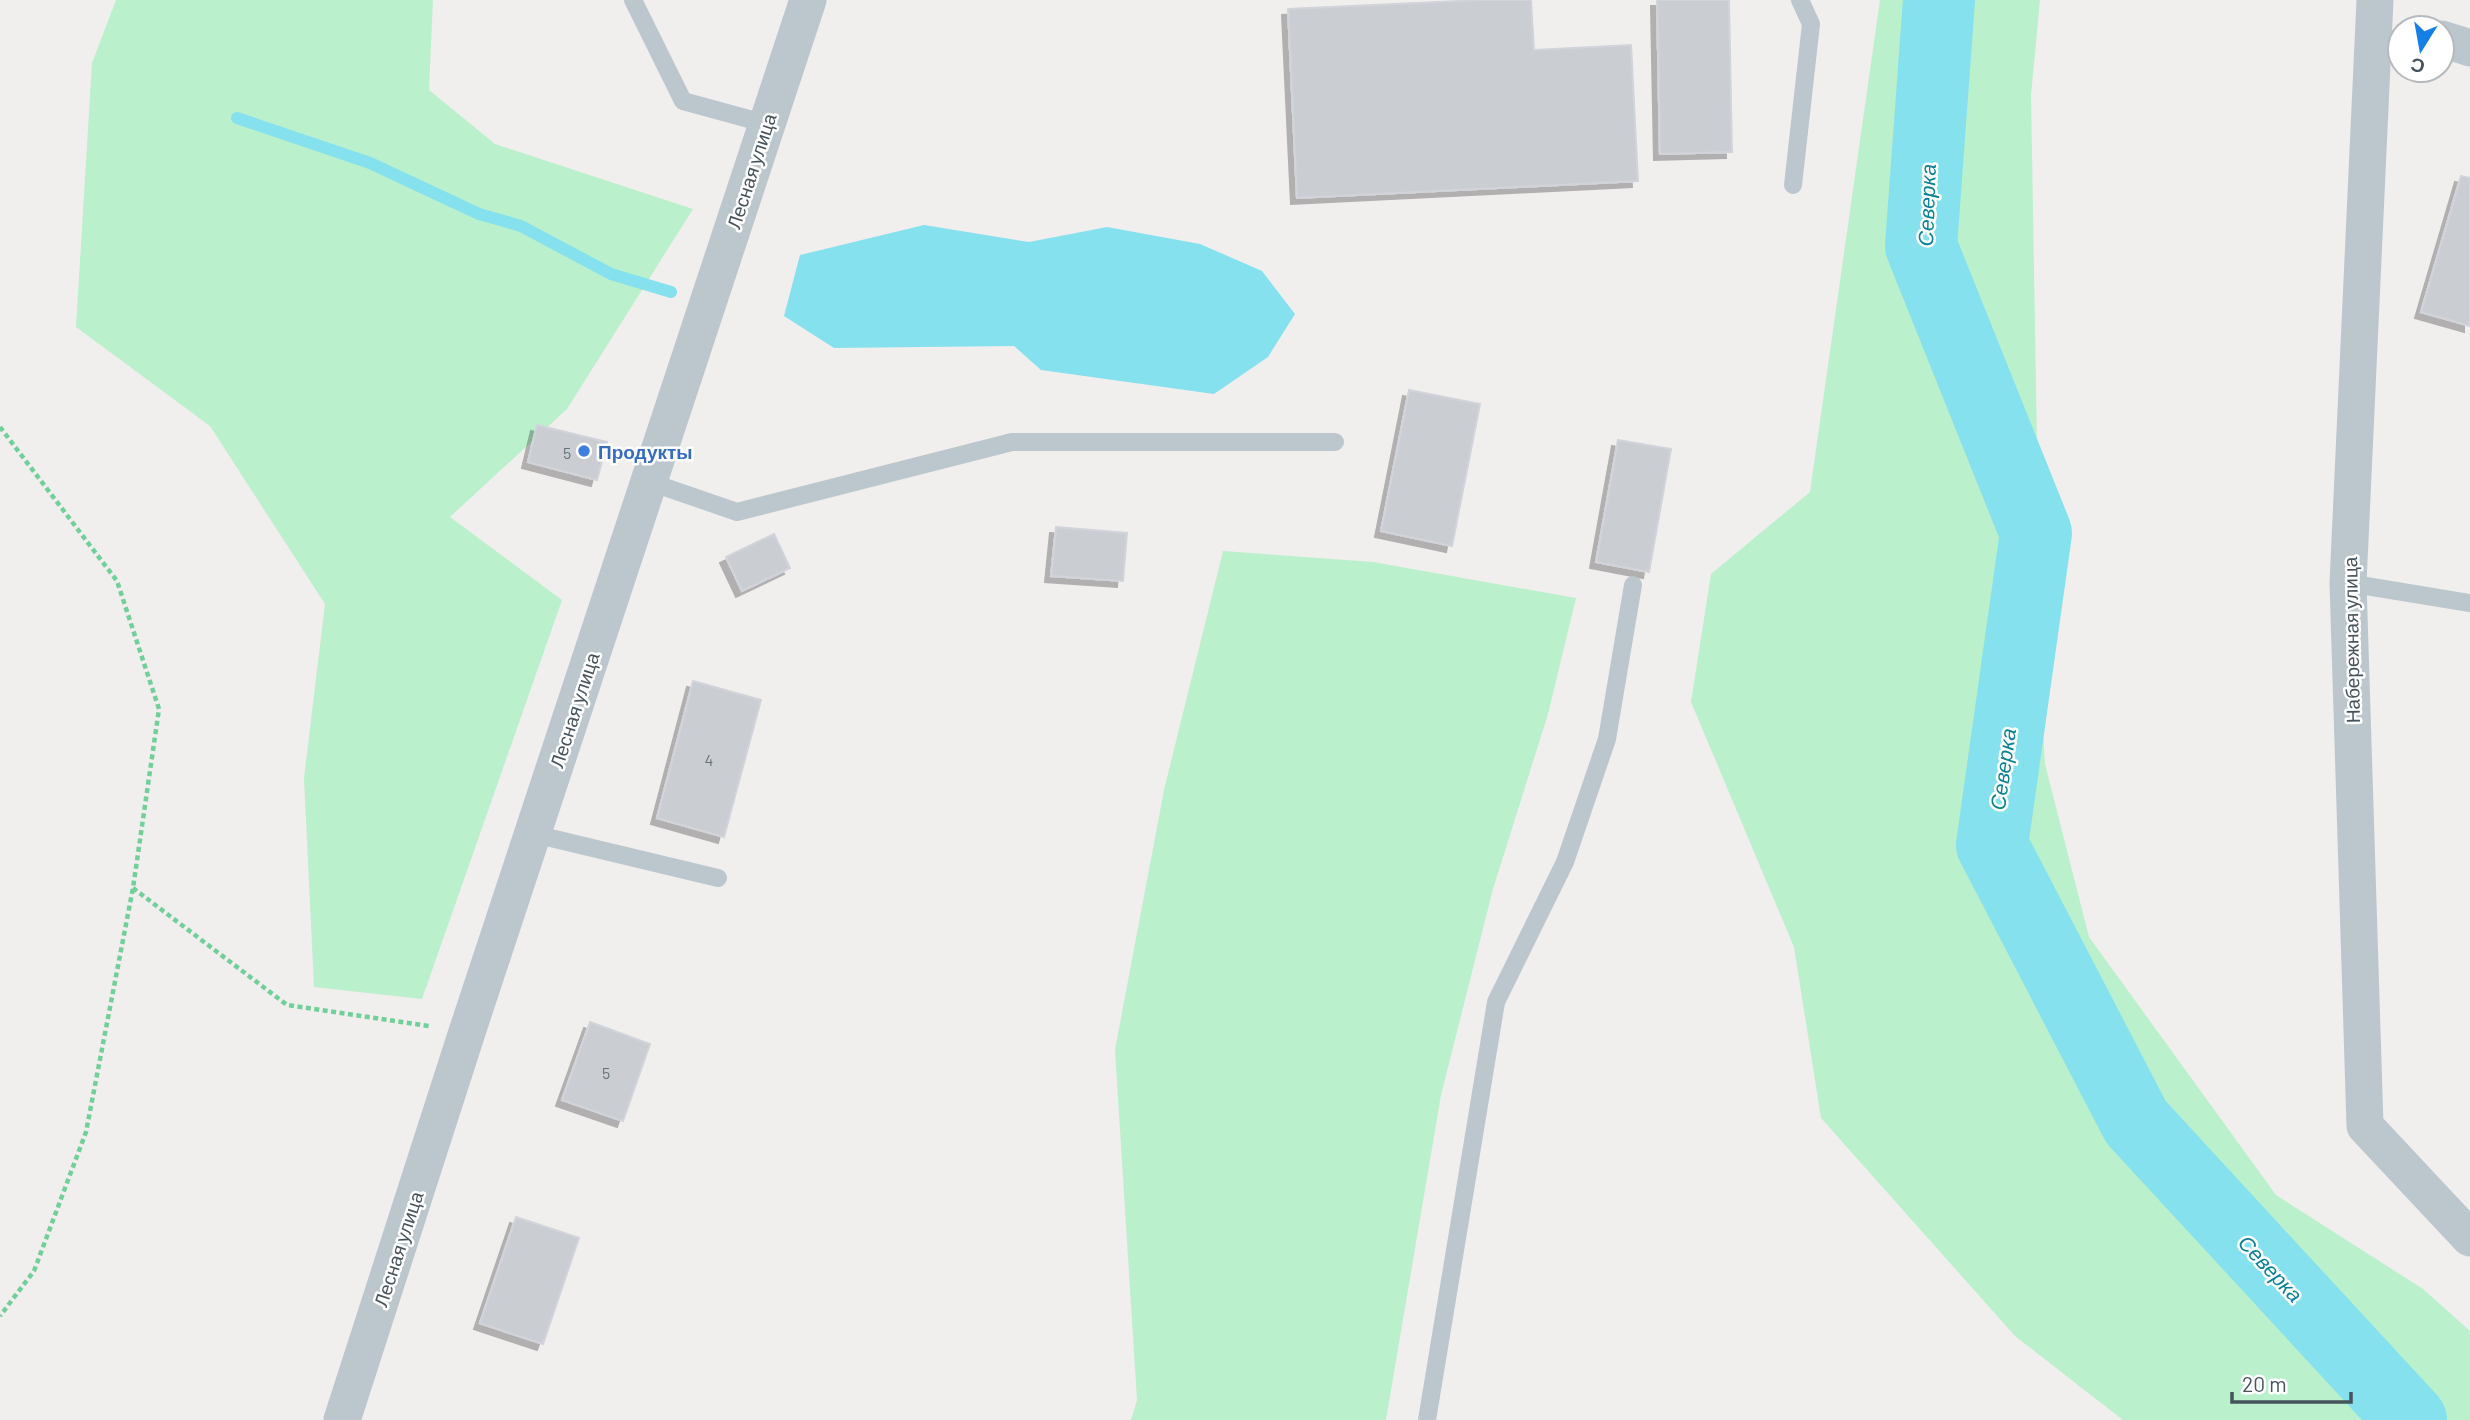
<svg xmlns="http://www.w3.org/2000/svg" width="2470" height="1420" font-family="Barlow,sans-serif">
<style>
.green{fill:#baf0cb}
.water{fill:#86e1ee}
.lines{fill:none;stroke-linecap:round;stroke-linejoin:round}
.stream{stroke:#86e1ee;stroke-width:12}
.river{stroke:#86e1ee;stroke-width:72}
.building{fill:#caced3;stroke:#d1d4da;stroke-width:2;filter:url(#shadow)}
.path{stroke:#71cf99;stroke-width:4.5;stroke-dasharray:5 3.5;stroke-linecap:butt}
.lane{stroke:#bbc7cd;stroke-width:18}
.street{stroke:#bbc7cd;stroke-width:37}
.shop-dot{fill:#3f7fe0;stroke:#fff;stroke-width:2.5}
.labels{text-anchor:middle;dominant-baseline:central;stroke-width:5;stroke-linejoin:round;paint-order:stroke}
.number-label{font-size:16px;fill:#66727a}
.street-label{font-size:19px;fill:#45535c;stroke:#fff}
.shop-label{font-size:19px;font-weight:bold;fill:#366cbe;stroke:#fff;text-anchor:start}
.water-label{font-size:21px;font-style:italic;fill:#098295;stroke:#fff}
</style>
<defs>
<filter id="shadow"><feDropShadow dx="-6" dy="6" stdDeviation="0" flood-color="#0004"/></filter>
</defs>
<rect width="100%" height="100%" fill="#f1eeee"/>
<g class="green">
<path d="M 116,0 L 433,0 L 429,90 L 495,144 L 693,209 L 567,409 L 450,517 L 562,600 L 422,999 L 314,987 L 304,778 L 325,604 L 210,426 L 76,327 L 92,63 Z"/>
<path d="M 1880,0 L 2040,0 L 2031,95 L 2037,446 L 2036,612 L 2045,764 L 2089,937 L 2276,1195 L 2423,1289 L 2470,1331 L 2470,1420 L 2123,1420 L 2015,1336 L 1821,1118 L 1794,947 L 1691,702 L 1711,574 L 1810,492 Z"/>
<path d="M 1223,551 L 1373,562 L 1576,598 L 1548,714 L 1493,889 L 1441,1095 L 1386,1420 L 1131,1420 L 1137,1400 L 1115,1050 L 1164,790 Z"/>
</g>
<path class="water" d="M 924,225 L 1029,242 L 1107,227 L 1200,244 L 1262,271 L 1295,314 L 1268,357 L 1214,394 L 1041,370 L 1014,346 L 834,348 L 784,316 L 800,255 Z"/>
<g class="lines">
<path class="stream" d="M 237,118 L 370,163 L 479,214 L 521,226 L 611,274 L 671,292"/>
<path class="river" d="M 1939,0 L 1921,246 L 2036,533 L 1992,845 L 2136,1122 L 2411,1420"/>
</g>
<g class="building">
<path d="M 1481,0 L 1531,0 L 1534,50 L 1631,45 L 1638,181 L 1297,198 L 1288,9 Z"/>
<path d="M 1657,0 L 1729,0 L 1732,152 L 1660,154 Z"/>
<path d="M 2461,176 L 2470,178 L 2470,326 L 2421,312 Z"/>
<path d="M 1409,390 L 1480,404 L 1452,546 L 1381,531 Z"/>
<path d="M 537,425 L 607,442 L 597,480 L 528,462 Z"/>
<path d="M 1618,440 L 1671,449 L 1649,572 L 1596,562 Z"/>
<path d="M 1056,527 L 1127,533 L 1123,581 L 1051,576 Z"/>
<path d="M 774,534 L 790,568 L 742,591 L 726,557 Z"/>
<path d="M 693,681 L 761,700 L 724,837 L 657,818 Z"/>
<path d="M 590,1022 L 650,1044 L 623,1121 L 562,1100 Z"/>
<path d="M 516,1217 L 579,1238 L 543,1344 L 480,1323 Z"/>
</g>
<g class="lines">
<g class="path">
<path d="M 0,427 L 117,581 L 159,709 L 133,888 L 86,1132 L 34,1271 L 0,1316"/>
<path d="M 133,888 L 287,1005 L 429,1026"/>
</g>
<g class="lane">
<path d="M 633,0 L 683,101 L 767,124"/>
<path d="M 1793,185 L 1811,24 L 1800,0"/>
<path d="M 650,482 L 737,512 L 1012,442 L 1335,442"/>
<path d="M 2348,583 L 2470,603"/>
<path d="M 534,834 L 718,878"/>
<path d="M 1427,1420 L 1496,1002 L 1565,862 L 1607,739 L 1633,585"/>
</g>
<g class="street">
<path d="M 2375,0 L 2348,583 L 2365,1126 L 2470,1238"/>
<path d="M 2442,39 L 2470,48"/>
<path d="M 342,1420 L 467,1032 L 808,0"/>
</g>
</g>
<circle class="shop-dot" cx="584" cy="451" r="7"/>
<g class="labels">
<g class="number-label">
<text x="567" y="452">5</text>
<text x="709" y="759">4</text>
<text x="606" y="1072">5</text>
</g>
<g class="street-label">
<text transform="translate(751 171) rotate(-72)">Лесная улица</text>
<text transform="translate(2351 640) rotate(-91)">Набережная улица</text>
<text transform="translate(574 710) rotate(-72)">Лесная улица</text>
<text transform="translate(398 1249) rotate(-72)">Лесная улица</text>
</g>
<g class="shop-label">
<text x="598" y="451">Продукты</text>
</g>
<g class="water-label">
<text transform="translate(1926 205) rotate(-88)">Северка</text>
<text transform="translate(2002 769) rotate(-82)">Северка</text>
<text transform="translate(2271 1268) rotate(47)">Северка</text>
</g>
</g>
<g transform="translate(2421 49) rotate(191)"><circle r="33" fill="#ffffff" stroke="#b5babe" stroke-width="2"/>
<path d="M0-5L12 26L0 18L-12 26Z" fill="#147fe4"/>
<text y="-10" font-size="19" font-weight="bold" text-anchor="middle" fill="#45535c">С</text>
</g>
<path d="M2232 1392v10h119v-10" fill="none" stroke="#45535c" stroke-width="3.5"/>
<text x="2242" y="1392" font-size="21" fill="#45535c" stroke="#ffffff" stroke-width="5" paint-order="stroke">20 m</text>
</svg>
